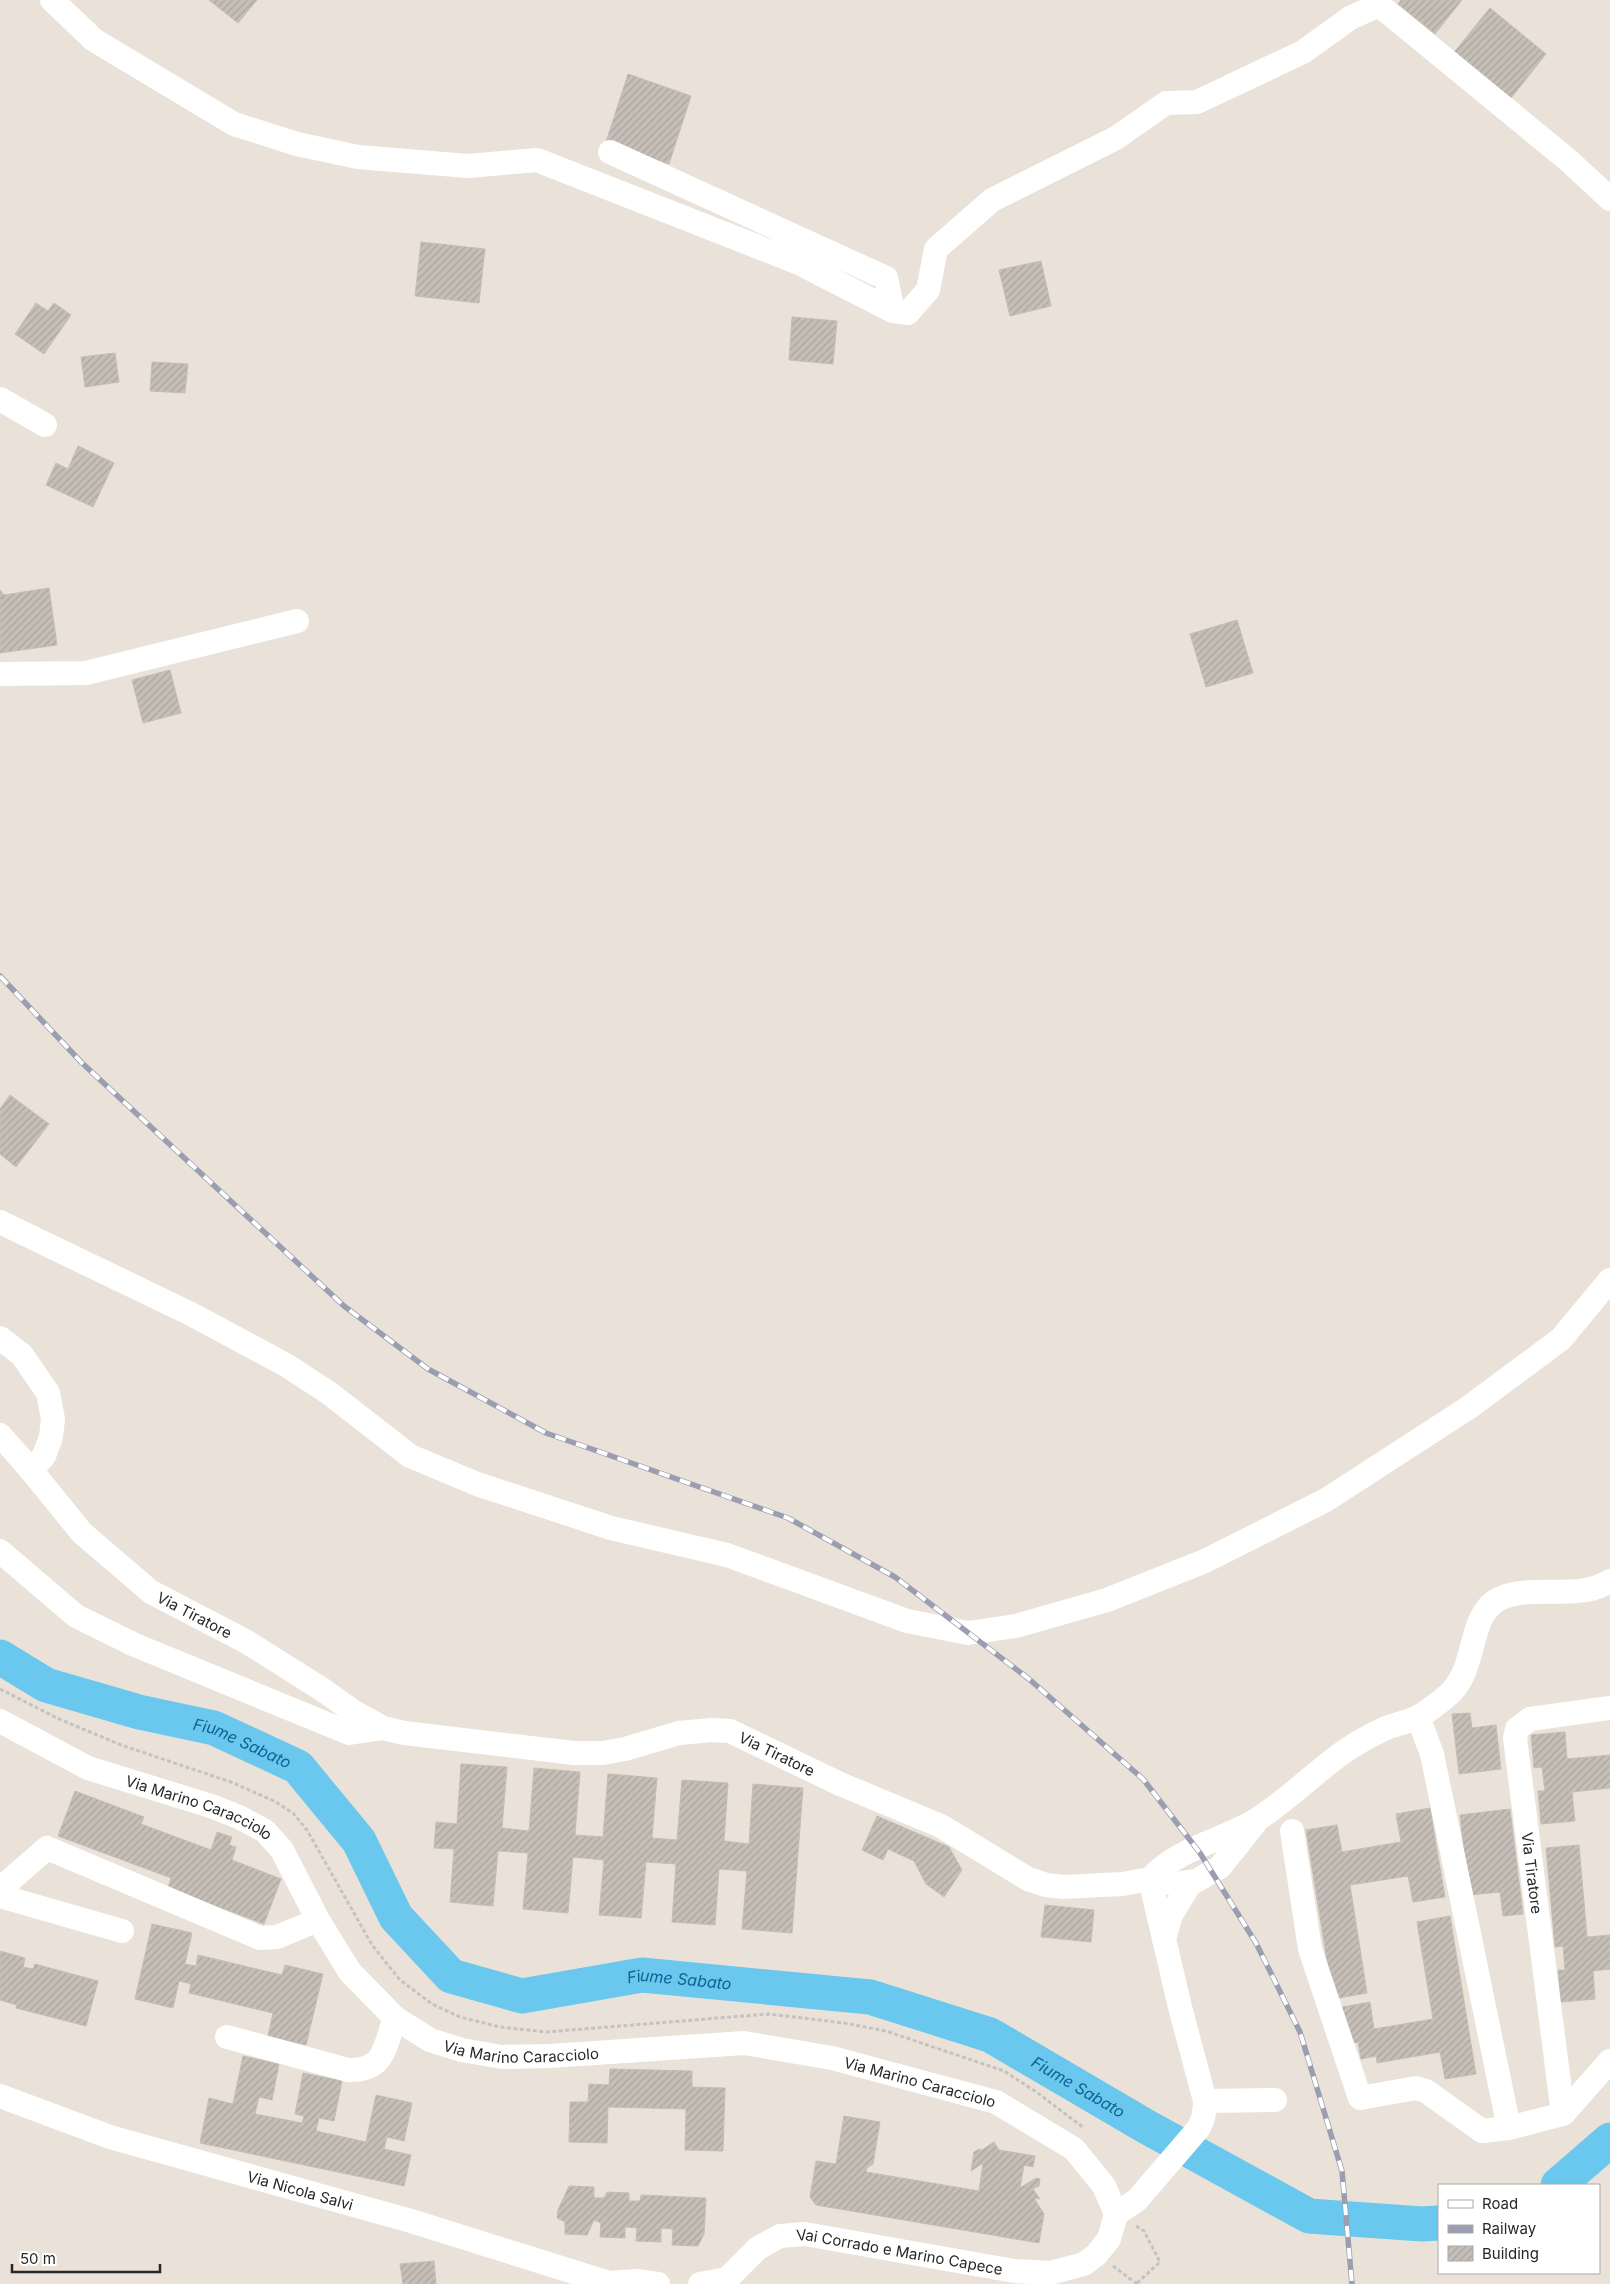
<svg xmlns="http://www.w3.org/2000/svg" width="1610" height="2284" font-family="Inter,sans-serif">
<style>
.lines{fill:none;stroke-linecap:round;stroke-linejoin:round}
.river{stroke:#6ac7ed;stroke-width:35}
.building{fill:url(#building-hatch);stroke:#c4beb2}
.path{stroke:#c3c3c3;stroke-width:3;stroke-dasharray:4 2.5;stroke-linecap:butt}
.minor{stroke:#fff;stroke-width:24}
.rail-casing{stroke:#9b9eb1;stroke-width:5.5}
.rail{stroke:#fff;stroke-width:4;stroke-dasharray:11;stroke-linecap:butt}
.labels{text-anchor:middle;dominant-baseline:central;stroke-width:4;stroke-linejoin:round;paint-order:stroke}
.street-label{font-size:15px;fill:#272727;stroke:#fff}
.water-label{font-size:16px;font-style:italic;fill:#0e6394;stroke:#fff}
</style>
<defs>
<pattern id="building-hatch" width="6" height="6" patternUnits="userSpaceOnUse" patternTransform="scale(1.25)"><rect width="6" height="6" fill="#c5bfb8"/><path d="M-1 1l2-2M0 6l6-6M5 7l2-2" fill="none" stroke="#a9a49e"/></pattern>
</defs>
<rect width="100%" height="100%" fill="#eae2d8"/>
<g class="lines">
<g class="river">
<path id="s1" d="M 0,1657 L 46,1685 L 139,1712 L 214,1728 L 298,1767 L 359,1841 L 396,1917 L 451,1976 L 522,1996 L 642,1975 L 870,1997 L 990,2035 L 1147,2127 L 1309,2216 L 1422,2224 L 1439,2223"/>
<path d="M 1558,2185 L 1610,2140"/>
</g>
</g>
<g class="building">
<path d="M 209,0 L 257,0 L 238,23 Z"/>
<path d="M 1401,0 L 1462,0 L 1435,34 L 1398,4 Z"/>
<path d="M 1490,8 L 1546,54 L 1504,107 L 1447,61 Z"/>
<path d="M 628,74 L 691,96 L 669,164 L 606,142 Z"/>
<path d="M 421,242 L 485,249 L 479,303 L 415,296 Z"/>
<path d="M 1041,261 L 1051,306 L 1010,316 L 999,270 Z"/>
<path d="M 36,303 L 48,311 L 54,303 L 71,315 L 44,354 L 15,334 Z"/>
<path d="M 792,317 L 837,321 L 833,364 L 789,360 Z"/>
<path d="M 115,353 L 119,382 L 85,387 L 81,357 Z"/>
<path d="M 152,362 L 188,364 L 185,393 L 150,391 Z"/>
<path d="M 78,446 L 114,463 L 93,507 L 46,485 L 56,463 L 68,469 Z"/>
<path d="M 49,588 L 57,645 L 0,653 L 0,590 L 4,595 Z"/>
<path d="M 1237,620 L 1253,673 L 1206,687 L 1190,634 Z"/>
<path d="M 170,670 L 181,713 L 143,723 L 132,680 Z"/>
<path d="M 10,1095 L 49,1124 L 16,1167 L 0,1154 L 0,1109 Z"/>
<path d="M 1470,1713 L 1472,1728 L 1496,1725 L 1501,1769 L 1459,1774 L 1452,1714 Z"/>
<path d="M 1565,1732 L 1567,1759 L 1610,1755 L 1610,1788 L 1572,1792 L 1575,1821 L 1541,1824 L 1538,1791 L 1545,1791 L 1542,1767 L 1534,1768 L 1531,1735 Z"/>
<path d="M 461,1764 L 507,1767 L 502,1828 L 529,1831 L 534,1768 L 580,1772 L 575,1835 L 603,1837 L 608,1774 L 657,1778 L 652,1838 L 677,1840 L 682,1780 L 728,1783 L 724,1841 L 749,1844 L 753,1784 L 803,1788 L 792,1933 L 742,1929 L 747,1871 L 719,1869 L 715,1925 L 672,1922 L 676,1864 L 646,1862 L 641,1918 L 599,1915 L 604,1860 L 573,1857 L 568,1913 L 523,1909 L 528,1853 L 498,1851 L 493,1906 L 450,1902 L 454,1849 L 434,1848 L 436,1822 L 457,1824 Z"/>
<path d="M 75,1791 L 144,1817 L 141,1824 L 211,1850 L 217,1832 L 232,1837 L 229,1845 L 236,1847 L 232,1860 L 281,1879 L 264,1924 L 168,1888 L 171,1878 L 58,1836 Z"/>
<path d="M 1430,1808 L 1445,1897 L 1413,1902 L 1408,1876 L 1350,1885 L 1367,1993 L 1333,1999 L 1306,1830 L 1337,1825 L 1342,1852 L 1401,1842 L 1396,1814 Z"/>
<path d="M 1510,1809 L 1523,1914 L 1503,1916 L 1500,1892 L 1469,1895 L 1460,1815 Z"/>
<path d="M 877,1816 L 949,1847 L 962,1870 L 944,1897 L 926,1884 L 914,1861 L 888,1849 L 883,1860 L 862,1850 Z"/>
<path d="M 1579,1845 L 1587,1937 L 1610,1935 L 1610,1969 L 1593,1971 L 1595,1999 L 1561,2002 L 1558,1970 L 1565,1970 L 1563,1946 L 1555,1947 L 1546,1848 Z"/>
<path d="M 1045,1905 L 1094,1910 L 1091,1942 L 1041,1937 Z"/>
<path d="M 1450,1916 L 1476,2074 L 1445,2079 L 1440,2052 L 1377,2063 L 1376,2056 L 1361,2059 L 1358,2042 L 1343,2045 L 1337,2008 L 1370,2002 L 1374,2029 L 1433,2019 L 1417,1922 Z"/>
<path d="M 152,1924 L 192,1933 L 185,1964 L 196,1966 L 198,1955 L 282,1975 L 285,1965 L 323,1974 L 306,2045 L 268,2036 L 273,2013 L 189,1993 L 191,1984 L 179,1981 L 173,2008 L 135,1999 Z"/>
<path d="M 0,1951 L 25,1958 L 23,1967 L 33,1969 L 35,1964 L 98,1981 L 86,2026 L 16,2008 L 17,2005 L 0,2000 Z"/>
<path d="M 243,2056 L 279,2064 L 272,2100 L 259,2097 L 255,2114 L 302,2123 L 304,2116 L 295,2114 L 303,2073 L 342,2081 L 334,2121 L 319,2118 L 316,2131 L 366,2142 L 376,2095 L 412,2103 L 404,2141 L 387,2137 L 384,2149 L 411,2155 L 404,2186 L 200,2143 L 209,2098 L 233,2104 Z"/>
<path d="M 610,2069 L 692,2071 L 692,2087 L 725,2088 L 723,2151 L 685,2150 L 686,2109 L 608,2107 L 607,2143 L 569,2142 L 570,2102 L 588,2102 L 589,2084 L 609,2085 Z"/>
<path d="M 844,2116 L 880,2122 L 873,2164 L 867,2168 L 866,2172 L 979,2191 L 983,2163 L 971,2171 L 974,2152 L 979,2149 L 982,2150 L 994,2142 L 999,2150 L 1035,2156 L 1033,2167 L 1024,2165 L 1020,2188 L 1036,2178 L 1040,2179 L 1039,2186 L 1033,2189 L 1040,2199 L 1034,2198 L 1044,2214 L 1039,2243 L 816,2205 L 810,2197 L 816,2161 L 836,2164 Z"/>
<path d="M 569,2186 L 594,2187 L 594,2198 L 604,2198 L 607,2192 L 629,2193 L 629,2201 L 640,2201 L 641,2195 L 706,2198 L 704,2234 L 698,2246 L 672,2245 L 673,2229 L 661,2228 L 661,2242 L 636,2241 L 637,2228 L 625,2227 L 625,2238 L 600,2237 L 601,2223 L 594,2220 L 587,2235 L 565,2234 L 565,2222 L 557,2218 L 558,2210 Z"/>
<path d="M 434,2261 L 436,2284 L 403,2284 L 400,2264 Z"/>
</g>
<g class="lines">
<g class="path">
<path d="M 0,1689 L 59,1719 L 121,1745 L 231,1782 L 274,1801 L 293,1813 L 307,1830 L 372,1945 L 400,1980 L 432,2004 L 460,2017 L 500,2027 L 546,2032 L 768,2014 L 844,2023 L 886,2031 L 1004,2071 L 1035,2091 L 1084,2128"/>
<path d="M 1136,2226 L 1144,2231 L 1160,2262 L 1136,2284"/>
<path d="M 1113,2266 L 1137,2284"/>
</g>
<g class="minor">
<path d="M 52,0 L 94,40 L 234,124 L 297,144 L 358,157 L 468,166 L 537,160 L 799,263 L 893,311 L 908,313 L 928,290 L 936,249 L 992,200 L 1116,138 L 1166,103 L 1197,102 L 1303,52 L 1350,18 L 1379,5 L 1568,160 L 1610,199"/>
<path d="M 610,152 L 886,278 L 893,311"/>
<path d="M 0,399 L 45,425"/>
<path d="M 0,674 L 86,673 L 297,621"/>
<path d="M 0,1222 L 191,1314 L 286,1365 L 329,1393 L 410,1456 L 477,1484 L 611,1528 L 727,1555 L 907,1621 L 968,1633 L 1016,1626 L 1107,1600 L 1205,1561 L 1326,1500 L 1468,1408 L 1561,1339 L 1610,1280"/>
<path d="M 0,1338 L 22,1355 L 48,1393 L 53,1419 L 51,1437 L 44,1456 L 31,1470 L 0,1435"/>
<path id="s2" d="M 31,1470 L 82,1533 L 151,1592 L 247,1642 L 323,1690 L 354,1712 L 383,1728 L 404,1733 L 574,1753 L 603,1753 L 625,1749 L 679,1733 L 712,1730 L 730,1731 L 840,1784 L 941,1826 L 1028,1879 L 1046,1885 L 1063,1887 L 1123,1884 L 1150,1879 L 1175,1884 L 1196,1881 L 1220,1867 L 1258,1819"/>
<path d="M 0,1551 L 76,1616 L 135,1645 L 349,1733 L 383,1728"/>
<path id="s3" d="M 0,1721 L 88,1768 L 211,1806 L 239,1817 L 265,1831 L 282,1850 L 318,1920 L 350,1972 L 395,2018 L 430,2040 L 462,2050 L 502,2057 L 550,2056 L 744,2043 L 832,2058 L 996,2102 L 1074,2149 L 1104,2186 L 1116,2214"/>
<path d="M 1292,1831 L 1310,1949 L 1360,2098 L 1416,2088 L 1426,2091 L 1482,2131 L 1509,2128 L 1432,1754 L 1418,1717"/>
<path d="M 1150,1879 C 1179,1847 1223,1841 1258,1819 C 1289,1799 1315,1772 1345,1751 C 1357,1743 1371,1735 1384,1729 C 1395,1724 1409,1722 1420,1716 C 1429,1710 1439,1703 1447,1696 C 1479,1670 1466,1616 1499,1599 C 1534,1583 1576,1602 1610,1581"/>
<path d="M 0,1889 L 47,1848 L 260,1938 L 277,1937 L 318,1920"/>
<path d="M 0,1896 L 122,1931"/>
<path d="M 1164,1939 L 1171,1915 L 1191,1882"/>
<path d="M 227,2037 L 348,2070 C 385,2071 384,2048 395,2018"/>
<path id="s4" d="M 0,2096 L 110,2137 L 411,2221 L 612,2284"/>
<path d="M 1205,2101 L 1275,2100"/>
<path d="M 1563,2114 L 1515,1738 L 1517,1729 L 1530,1719 L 1610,1708"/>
<path d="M 1509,2128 L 1563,2114 L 1610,2061"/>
<path d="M 1116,2214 L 1137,2200 L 1198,2129 C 1204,2120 1205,2111 1205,2101 L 1180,2007 L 1150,1879"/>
<path id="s5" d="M 727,2279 L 758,2248 L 780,2236 L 805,2234 L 1014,2271 L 1050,2273 L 1084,2264 L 1096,2255 L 1109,2239 L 1116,2214"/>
<path d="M 609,2283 L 636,2281 L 658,2284"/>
<path d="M 700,2284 L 727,2279 L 725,2284"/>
</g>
<defs>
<path id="rail" d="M 0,976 L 82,1063 L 344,1306 L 428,1369 L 546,1433 L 788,1518 L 895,1577 L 1029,1679 L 1143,1779 L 1200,1853 L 1256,1943 L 1300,2032 L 1342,2171 L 1352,2284"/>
</defs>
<use href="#rail" class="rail-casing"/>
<use href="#rail" class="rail"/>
</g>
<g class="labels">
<g class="street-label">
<text stroke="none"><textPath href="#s2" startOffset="221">Via Tiratore</textPath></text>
<text stroke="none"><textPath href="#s2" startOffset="845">Via Tiratore</textPath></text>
<text stroke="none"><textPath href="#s3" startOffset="218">Via Marino Caracciolo</textPath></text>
<text transform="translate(1532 1873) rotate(83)">Via Tiratore</text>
<text stroke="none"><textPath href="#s3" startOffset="652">Via Marino Caracciolo</textPath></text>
<text stroke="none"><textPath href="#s3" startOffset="1056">Via Marino Caracciolo</textPath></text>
<text stroke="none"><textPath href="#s4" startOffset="315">Via Nicola Salvi</textPath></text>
<text stroke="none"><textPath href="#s5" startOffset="190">Vai Corrado e Marino Capece</textPath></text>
</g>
<g class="water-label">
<text stroke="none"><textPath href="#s1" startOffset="259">Fiume Sabato</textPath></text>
<text stroke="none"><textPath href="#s1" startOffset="814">Fiume Sabato</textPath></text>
<text stroke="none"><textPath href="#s1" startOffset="1234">Fiume Sabato</textPath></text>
</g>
</g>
<rect x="1438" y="2184" width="162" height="90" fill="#ffffff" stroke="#a9a9a9"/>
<rect x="1448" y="2200" width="25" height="8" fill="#ffffff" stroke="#a9a9a9"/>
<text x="1482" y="2209" font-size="15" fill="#272727">Road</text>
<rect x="1448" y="2225" width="25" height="8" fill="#9b9eb1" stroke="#a9a9a9"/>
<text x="1482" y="2234" font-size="15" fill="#272727">Railway</text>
<rect x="1448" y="2246" width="25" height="15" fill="url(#building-hatch)" stroke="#a9a9a9"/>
<text x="1482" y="2259" font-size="15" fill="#272727">Building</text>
<path d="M12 2264v8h148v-8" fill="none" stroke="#272727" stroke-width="2.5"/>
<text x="20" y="2264" font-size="15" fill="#272727" stroke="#ffffff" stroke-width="4" paint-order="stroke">50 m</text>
</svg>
